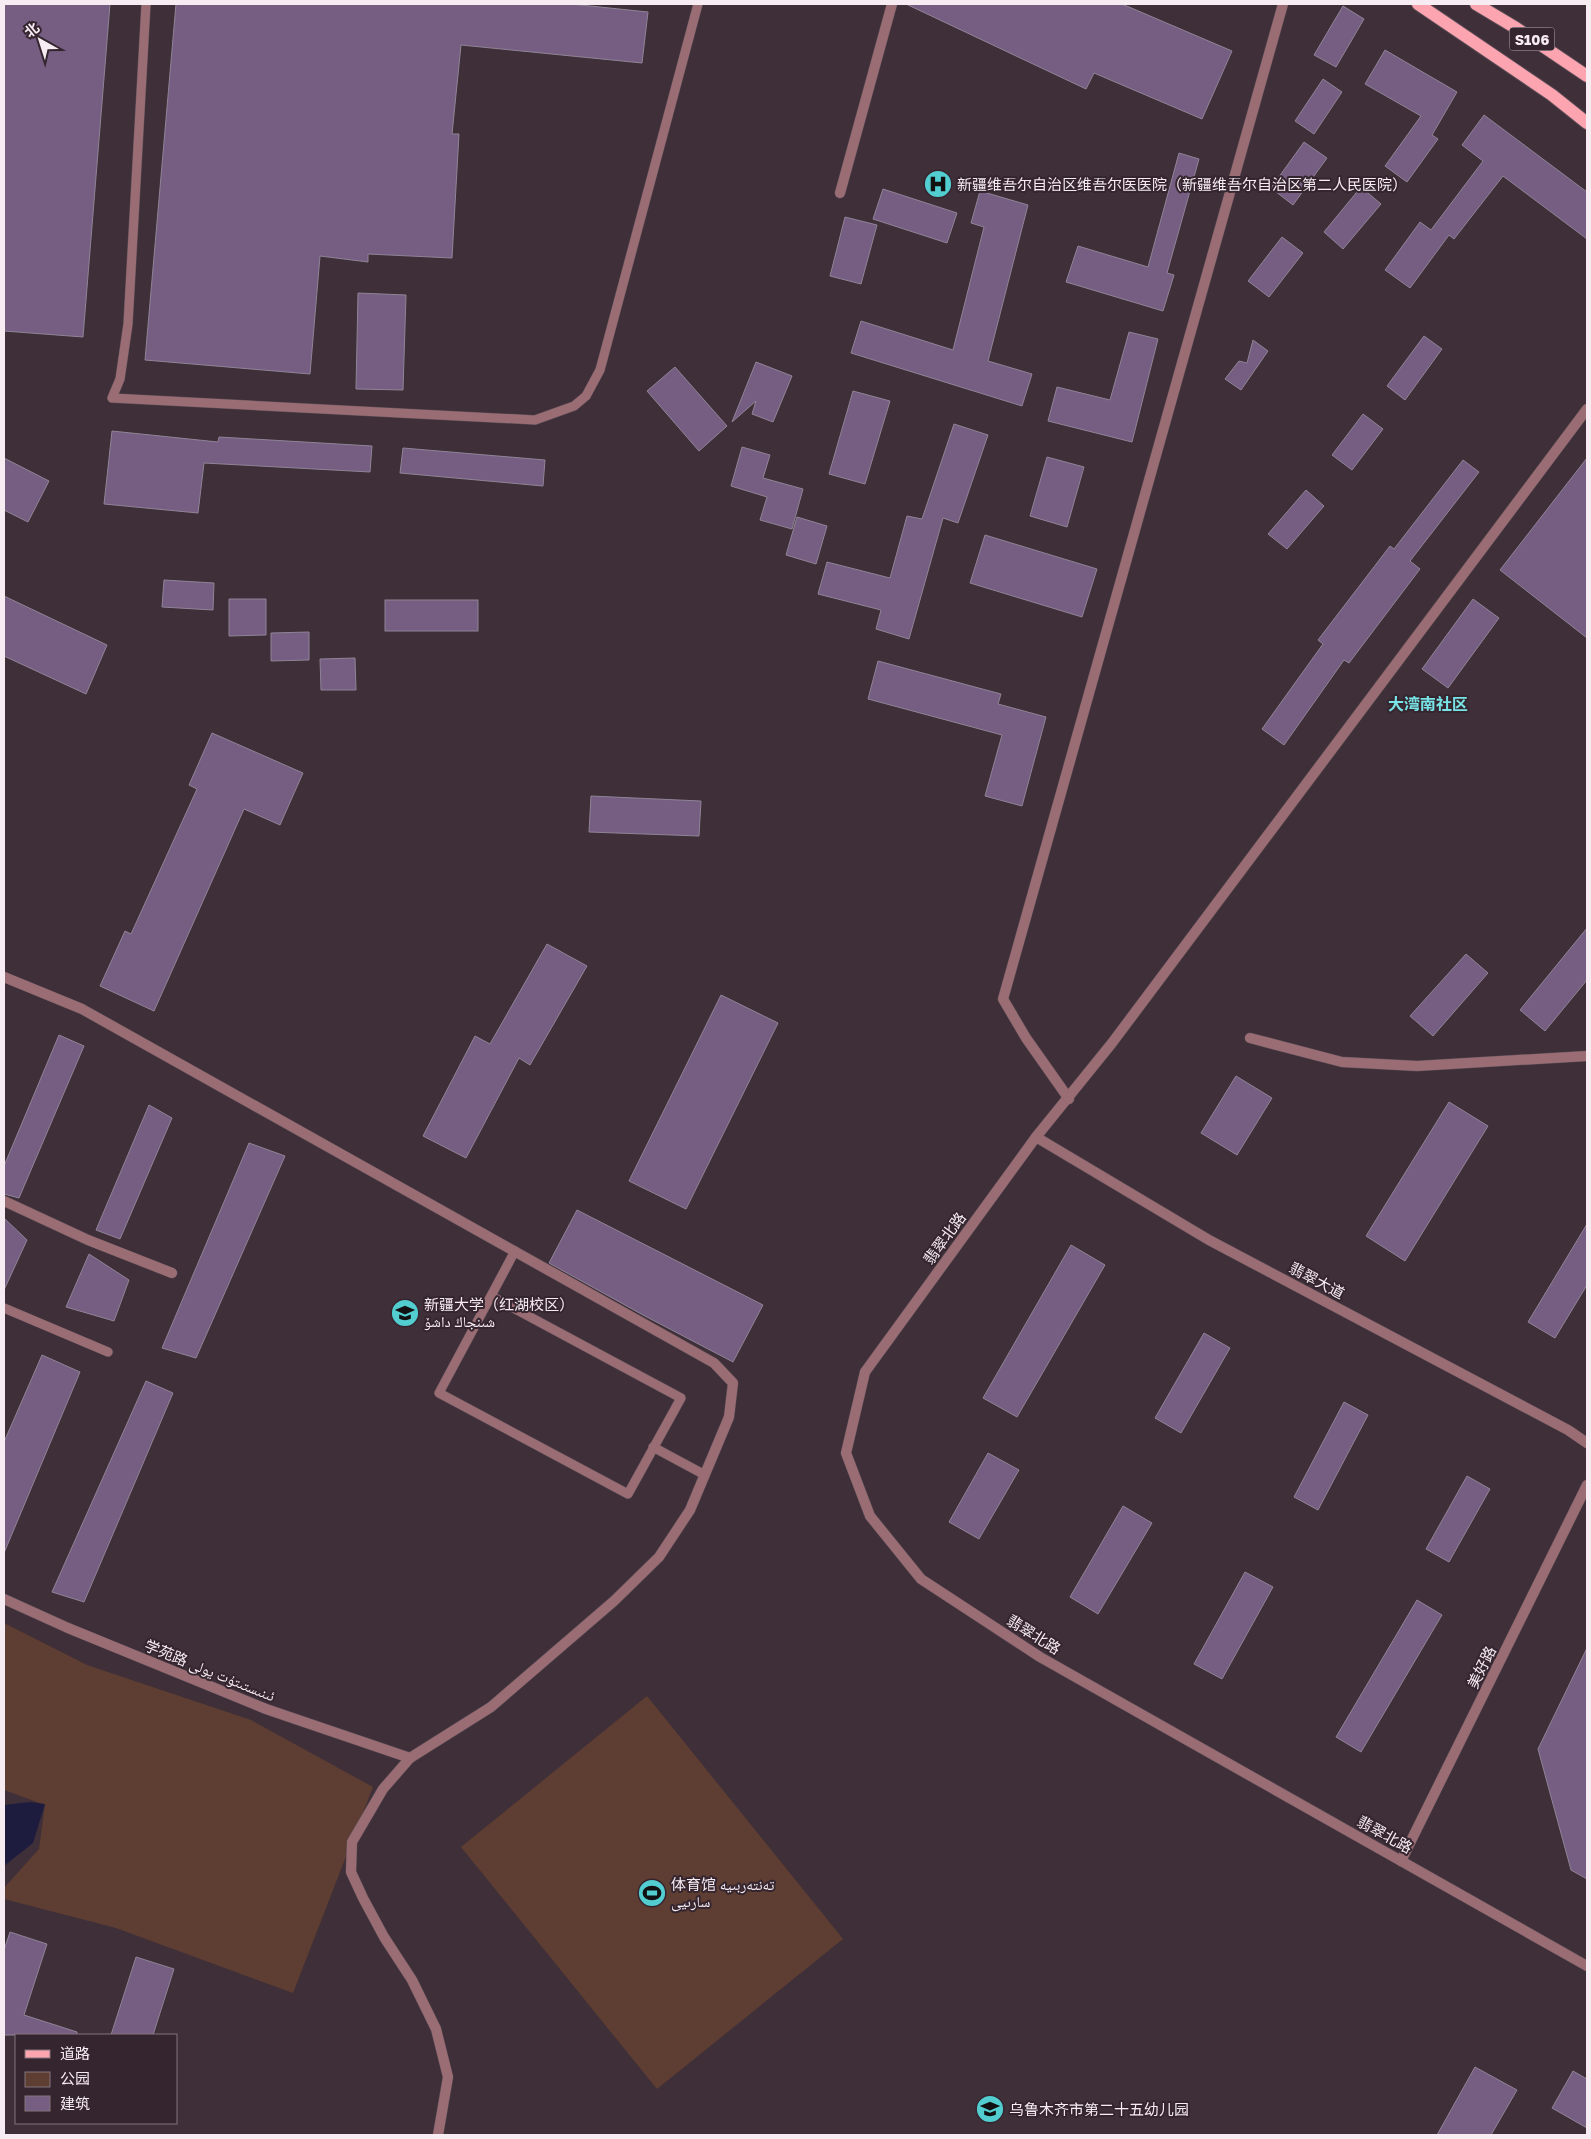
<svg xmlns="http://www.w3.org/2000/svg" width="1591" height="2139" font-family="'Golos Text','Noto Naskh Arabic','Noto Sans SC',sans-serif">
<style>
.green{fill:#5e3e32}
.water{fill:#1e1c3e}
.building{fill:#765e83;stroke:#8f8496}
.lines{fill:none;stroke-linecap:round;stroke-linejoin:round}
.service-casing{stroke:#5c4d57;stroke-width:10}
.minor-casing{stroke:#5c4d57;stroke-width:11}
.primary-casing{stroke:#5c4d57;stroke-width:14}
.service{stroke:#996d73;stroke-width:9}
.minor{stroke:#996d73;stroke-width:10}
.primary{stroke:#fca4b0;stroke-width:12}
.labels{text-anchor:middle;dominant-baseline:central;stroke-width:4;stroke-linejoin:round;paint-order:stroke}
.shield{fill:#35252f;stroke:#bdb0b8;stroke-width:1}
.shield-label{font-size:14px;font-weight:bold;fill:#f7ecf2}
.poi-label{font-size:15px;fill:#f7ecf2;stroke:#35252f;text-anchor:start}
.street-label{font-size:15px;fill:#f7ecf2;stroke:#35252f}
.neighbourhood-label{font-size:16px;font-weight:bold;fill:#78e4e6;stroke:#35252f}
</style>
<rect width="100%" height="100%" fill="#3f2f39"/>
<g class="green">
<path d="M 4,1623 L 87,1665 L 251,1720 L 373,1787 L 293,1993 L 116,1928 L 4,1899 L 4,1888 L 39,1849 L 45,1805 L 4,1790 Z"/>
<path d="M 647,1696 L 843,1939 L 657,2089 L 461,1847 Z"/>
</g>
<path class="water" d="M 30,1802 L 45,1804 L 33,1843 L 4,1866 L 4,1805 Z"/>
<g class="building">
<path d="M 4,4 L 110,4 L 83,337 L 4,331 Z"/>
<path d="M 176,4 L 571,4 L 648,12 L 642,63 L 461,45 L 452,134 L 459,134 L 452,258 L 368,254 L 368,262 L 320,256 L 310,374 L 145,360 Z"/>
<path d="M 906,4 L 1122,4 L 1232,51 L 1202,119 L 1094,73 L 1086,89 Z"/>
<path d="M 1343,6 L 1364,19 L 1336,67 L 1314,55 Z"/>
<path d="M 1385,50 L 1457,92 L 1432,135 L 1438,139 L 1407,182 L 1385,166 L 1421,116 L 1365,84 Z"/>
<path d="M 1323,79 L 1342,92 L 1314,134 L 1295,121 Z"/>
<path d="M 1484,115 L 1587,192 L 1587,239 L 1503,176 L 1454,239 L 1449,235 L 1410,288 L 1385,270 L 1420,222 L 1431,230 L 1483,161 L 1462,145 Z"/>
<path d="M 1304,142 L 1327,158 L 1293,205 L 1271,188 Z"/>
<path d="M 1179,153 L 1199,159 L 1167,273 L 1174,275 L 1163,311 L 1066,282 L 1078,246 L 1148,267 Z"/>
<path d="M 1361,187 L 1381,204 L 1343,249 L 1324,232 Z"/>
<path d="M 883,189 L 957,213 L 947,243 L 873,219 Z"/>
<path d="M 980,191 L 1028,205 L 988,361 L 1032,374 L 1022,406 L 851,353 L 861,321 L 953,350 L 984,227 L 971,223 Z"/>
<path d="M 845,217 L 877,225 L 861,284 L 830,276 Z"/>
<path d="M 1282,237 L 1303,253 L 1269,297 L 1248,281 Z"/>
<path d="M 358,293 L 406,295 L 403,390 L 356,389 Z"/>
<path d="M 1129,332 L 1158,339 L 1132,442 L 1048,421 L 1057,387 L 1110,400 Z"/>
<path d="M 1424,336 L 1442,349 L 1405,400 L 1387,386 Z"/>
<path d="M 1253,340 L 1268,351 L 1241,390 L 1225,379 L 1239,361 L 1247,363 Z"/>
<path d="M 756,362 L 792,376 L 773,422 L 752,414 L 756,401 L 732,422 Z"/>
<path d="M 675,367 L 727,426 L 699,451 L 647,391 Z"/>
<path d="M 853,391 L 890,401 L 865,484 L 829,474 Z"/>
<path d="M 1363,414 L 1383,429 L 1352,470 L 1332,455 Z"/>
<path d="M 954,424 L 988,435 L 958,523 L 943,518 L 909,639 L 876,629 L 881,610 L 818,594 L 827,562 L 890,578 L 907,516 L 922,519 Z"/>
<path d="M 112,431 L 218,442 L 219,437 L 372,446 L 370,472 L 204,463 L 198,513 L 104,504 Z"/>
<path d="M 742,447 L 770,455 L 763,478 L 803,489 L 792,529 L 760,520 L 767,497 L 731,486 Z"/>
<path d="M 403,448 L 545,460 L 543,486 L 400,473 Z"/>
<path d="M 1047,457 L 1084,467 L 1067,527 L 1030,516 Z"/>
<path d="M 4,458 L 49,481 L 28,522 L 4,510 Z"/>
<path d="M 1587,458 L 1587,638 L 1500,570 Z"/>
<path d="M 1463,460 L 1479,472 L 1410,561 L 1420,569 L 1349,663 L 1344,660 L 1284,745 L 1262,729 L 1323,644 L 1318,640 L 1390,546 L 1394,549 Z"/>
<path d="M 1306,490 L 1324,506 L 1287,549 L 1268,534 Z"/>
<path d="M 797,517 L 827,526 L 816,564 L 786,555 Z"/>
<path d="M 985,535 L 1097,569 L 1082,617 L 970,583 Z"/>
<path d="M 164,580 L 214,583 L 213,610 L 162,607 Z"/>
<path d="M 4,596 L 107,645 L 86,694 L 4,656 Z"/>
<path d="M 229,599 L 266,599 L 266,635 L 229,636 Z"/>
<path d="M 1473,599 L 1499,618 L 1448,688 L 1422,669 Z"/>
<rect x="385" y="600" width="93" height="31"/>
<path d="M 309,632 L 309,660 L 271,661 L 271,633 Z"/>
<path d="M 355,658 L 356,690 L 321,690 L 320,659 Z"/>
<path d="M 878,661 L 1001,694 L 998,704 L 1046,717 L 1022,806 L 985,796 L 1002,735 L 868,699 Z"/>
<path d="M 212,733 L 303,773 L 280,825 L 244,809 L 154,1011 L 100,986 L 125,931 L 131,934 L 197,789 L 189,785 Z"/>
<path d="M 591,796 L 701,801 L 699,836 L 589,832 Z"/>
<path d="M 1587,928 L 1587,980 L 1545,1031 L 1520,1010 Z"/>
<path d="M 547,944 L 587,966 L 530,1065 L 519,1058 L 466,1158 L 423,1136 L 475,1036 L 490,1044 Z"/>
<path d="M 1466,954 L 1488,973 L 1433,1036 L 1410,1016 Z"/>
<path d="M 721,995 L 778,1023 L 686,1209 L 629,1181 Z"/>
<path d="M 59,1035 L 84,1046 L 19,1198 L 4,1194 L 4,1166 Z"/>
<path d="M 1236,1076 L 1272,1098 L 1237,1155 L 1201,1133 Z"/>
<path d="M 1449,1102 L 1488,1126 L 1405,1261 L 1366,1236 Z"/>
<path d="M 149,1105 L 172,1118 L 120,1239 L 96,1230 Z"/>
<path d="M 249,1143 L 285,1156 L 196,1358 L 162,1348 Z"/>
<path d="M 577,1210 L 763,1305 L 733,1362 L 643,1315 L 549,1263 Z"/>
<path d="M 4,1218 L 27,1240 L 4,1290 Z"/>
<path d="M 1587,1224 L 1587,1285 L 1555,1338 L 1528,1322 Z"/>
<path d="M 1071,1245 L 1105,1265 L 1017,1417 L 983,1398 Z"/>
<path d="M 89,1254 L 129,1280 L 114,1321 L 66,1307 Z"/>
<path d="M 1204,1333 L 1230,1348 L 1181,1433 L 1155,1418 Z"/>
<path d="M 42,1355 L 80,1372 L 4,1553 L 4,1442 Z"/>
<path d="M 146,1381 L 173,1393 L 84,1602 L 52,1592 Z"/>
<path d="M 1344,1402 L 1368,1415 L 1318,1510 L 1294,1497 Z"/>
<path d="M 988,1453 L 1019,1470 L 979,1539 L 949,1522 Z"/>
<path d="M 1467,1476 L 1490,1489 L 1449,1562 L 1426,1549 Z"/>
<path d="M 1123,1506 L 1152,1523 L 1098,1614 L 1070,1597 Z"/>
<path d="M 1245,1572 L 1273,1587 L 1222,1679 L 1194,1664 Z"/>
<path d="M 1417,1600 L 1442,1615 L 1361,1752 L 1336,1737 Z"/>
<path d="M 1587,1648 L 1587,1879 L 1571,1870 L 1538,1749 Z"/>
<path d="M 10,1932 L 47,1944 L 24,2015 L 77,2032 L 77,2035 L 4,2035 L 4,1950 Z"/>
<path d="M 136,1957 L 174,1969 L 153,2035 L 111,2035 Z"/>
<path d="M 1475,2067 L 1517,2090 L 1491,2135 L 1437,2135 Z"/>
<path d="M 1573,2071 L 1587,2079 L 1587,2128 L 1552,2108 Z"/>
</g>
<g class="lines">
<defs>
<g id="service">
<path d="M 146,4 L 128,324 L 120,379 L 112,398 L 535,420 L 574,406 L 586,396 L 600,370 L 698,4"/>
<path d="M 491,1296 L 681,1398 L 628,1494 L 439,1393 L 515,1251"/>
<path d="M 4,1308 L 108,1352"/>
<path d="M 653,1447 L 705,1475"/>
</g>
<g id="minor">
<path d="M 840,193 L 892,4"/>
<path d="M 1587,409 L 1112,1043 L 1036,1137 L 865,1372 L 846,1453 L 870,1516 L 921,1579 L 1040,1657 L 1587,1966"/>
<path d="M 4,977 L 82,1009 L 714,1363 L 733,1383 L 729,1417 L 690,1510 L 659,1557 L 614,1601 L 491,1707 L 410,1758 L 383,1789 L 352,1842 L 351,1872 L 363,1898 L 384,1937 L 412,1980 L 436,2029 L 448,2077 L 438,2135"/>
<path d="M 1250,1038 L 1342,1062 L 1417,1066 L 1587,1056"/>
<path d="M 1069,1099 L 1026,1038 L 1003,999 L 1283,4"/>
<path d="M 1036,1137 L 1209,1240 L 1568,1430 L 1587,1443"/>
<path d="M 4,1201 L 88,1240 L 172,1273"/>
<path d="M 4,1599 L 68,1628 L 266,1709 L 410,1758"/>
<path d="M 1401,1861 L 1587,1485"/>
</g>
<g id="primary">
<path d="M 1418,4 L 1552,95 L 1587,123"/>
<path d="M 1476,4 L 1516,28 L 1587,76"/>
</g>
</defs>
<use href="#service" class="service-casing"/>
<use href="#minor" class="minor-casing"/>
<use href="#primary" class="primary-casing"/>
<use href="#service" class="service"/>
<use href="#minor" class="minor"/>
<use href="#primary" class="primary"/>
</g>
<defs>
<symbol id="hospital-disc" viewBox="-11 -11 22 22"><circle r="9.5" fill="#52cdd0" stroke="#35252f"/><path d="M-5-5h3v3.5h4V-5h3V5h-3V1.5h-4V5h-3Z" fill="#111"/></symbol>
<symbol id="university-disc" viewBox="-11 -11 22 22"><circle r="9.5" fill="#52cdd0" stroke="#35252f"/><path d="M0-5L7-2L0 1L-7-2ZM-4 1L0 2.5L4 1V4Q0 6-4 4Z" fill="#111"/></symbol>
<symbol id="stadium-disc" viewBox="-11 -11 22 22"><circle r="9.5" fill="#52cdd0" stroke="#35252f"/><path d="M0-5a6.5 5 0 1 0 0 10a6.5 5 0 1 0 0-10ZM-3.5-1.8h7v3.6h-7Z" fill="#111"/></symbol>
<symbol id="school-disc" viewBox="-11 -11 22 22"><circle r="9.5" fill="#52cdd0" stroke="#35252f"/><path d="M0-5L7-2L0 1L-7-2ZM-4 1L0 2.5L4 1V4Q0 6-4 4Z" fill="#111"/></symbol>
</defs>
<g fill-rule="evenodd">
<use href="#hospital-disc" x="922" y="168" width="32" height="32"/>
<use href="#university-disc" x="389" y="1297" width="32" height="32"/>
<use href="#stadium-disc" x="636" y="1877" width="32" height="32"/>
<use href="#school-disc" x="974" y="2093" width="32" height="32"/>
</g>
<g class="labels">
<rect class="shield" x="1509.5" y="27.5" width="45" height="23" rx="4"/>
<g class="shield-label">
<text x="1532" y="39">S106</text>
</g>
<g class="poi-label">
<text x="957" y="184">新疆维吾尔自治区维吾尔医医院（新疆维吾尔自治区第二人民医院）</text>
<text x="424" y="1304">新疆大学（红湖校区）<tspan x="424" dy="17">شىنجاڭ داشۆ</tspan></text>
<text x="671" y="1884">体育馆 تەنتەربىيە<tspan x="671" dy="17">سارىيى</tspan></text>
<text x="1009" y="2109">乌鲁木齐市第二十五幼儿园</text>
</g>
<g class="street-label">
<text transform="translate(944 1238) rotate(-54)">翡翠北路</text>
<text transform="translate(1317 1280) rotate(28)">翡翠大道</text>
<text transform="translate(1034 1634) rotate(32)">翡翠北路</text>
<text transform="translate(1481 1667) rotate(-64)">美好路</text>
<text transform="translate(210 1670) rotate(22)">学苑路 ئىنىستىتۇت يولى</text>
<text transform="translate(1385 1834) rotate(29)">翡翠北路</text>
</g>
<g class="neighbourhood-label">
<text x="1428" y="704">大湾南社区</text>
</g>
</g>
<rect width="1591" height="2139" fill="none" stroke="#f7ecf2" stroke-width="10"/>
<rect x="15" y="2034" width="162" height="90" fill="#35252f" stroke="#83757d"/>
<rect x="25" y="2050" width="25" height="8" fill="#fca4b0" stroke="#83757d"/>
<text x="60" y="2059" font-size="15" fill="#f7ecf2">道路</text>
<rect x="25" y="2072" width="25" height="15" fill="#5e3e32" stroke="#83757d"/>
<text x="60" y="2084" font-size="15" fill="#f7ecf2">公园</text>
<rect x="25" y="2096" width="25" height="15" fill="#765e83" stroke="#83757d"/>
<text x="60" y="2109" font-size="15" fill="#f7ecf2">建筑</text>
<g transform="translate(40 40) rotate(321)" stroke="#35252f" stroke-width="4" paint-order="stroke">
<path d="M0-4L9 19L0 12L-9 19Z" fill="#f7ecf2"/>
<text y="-8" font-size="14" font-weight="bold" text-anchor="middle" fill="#f7ecf2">北</text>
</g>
</svg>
